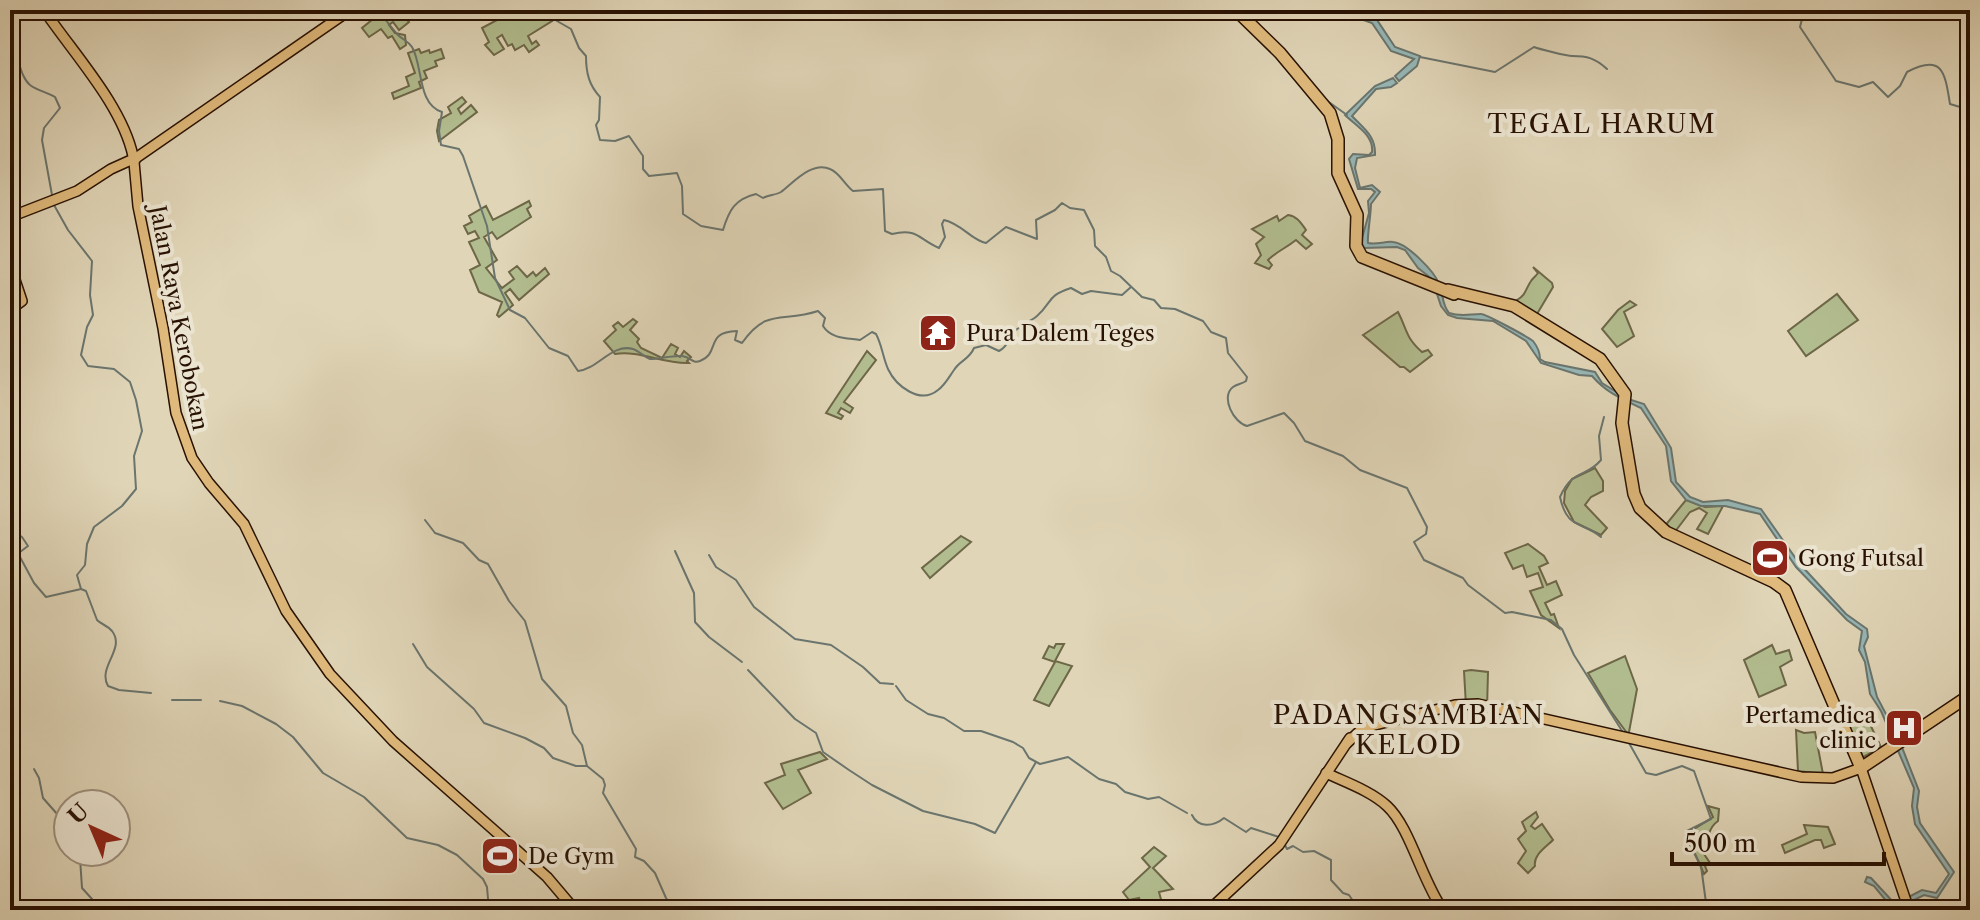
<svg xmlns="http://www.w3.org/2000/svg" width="1980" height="920" font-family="'Libre Caslon Text',serif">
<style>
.green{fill:#b2bd8f;stroke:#6d6748;stroke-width:2}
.water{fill:#96b7b6;stroke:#6a756e;stroke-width:2}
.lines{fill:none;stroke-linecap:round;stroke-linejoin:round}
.stream{stroke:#6a756e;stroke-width:2}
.major-casing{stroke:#281102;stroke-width:12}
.highway-casing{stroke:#281102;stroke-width:14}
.major{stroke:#e0ba7c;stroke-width:9}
.highway{stroke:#e0ba7c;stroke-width:11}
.labels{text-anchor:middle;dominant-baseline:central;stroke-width:8;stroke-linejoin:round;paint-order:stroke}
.street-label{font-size:22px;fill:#281102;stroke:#ebe4d0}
.poi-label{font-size:22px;fill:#281102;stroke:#ebe4d0;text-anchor:start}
.quarter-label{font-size:26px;letter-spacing:2px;fill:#281102;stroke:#ebe4d0}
</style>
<rect width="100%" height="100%" fill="#e0d5b7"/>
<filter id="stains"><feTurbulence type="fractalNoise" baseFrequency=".0025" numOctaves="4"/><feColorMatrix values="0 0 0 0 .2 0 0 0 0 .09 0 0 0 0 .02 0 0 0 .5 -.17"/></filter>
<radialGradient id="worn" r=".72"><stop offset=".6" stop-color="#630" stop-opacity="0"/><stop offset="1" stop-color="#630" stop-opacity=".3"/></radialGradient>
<g class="green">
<path d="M 375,10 L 399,10 L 409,22 L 399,30 L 393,22 L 389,25 L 395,33 L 405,35 L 406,45 L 400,49 L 392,36 L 388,38 L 381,29 L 369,37 L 362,28 L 378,15 Z"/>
<path d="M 516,10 L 547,10 L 552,21 L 528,36 L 532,44 L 536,41 L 539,45 L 529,52 L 524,45 L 515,50 L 512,44 L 508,46 L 502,35 L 497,38 L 504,49 L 494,55 L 485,45 L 489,42 L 482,28 Z"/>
<path d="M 419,49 L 421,53 L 429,50 L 430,53 L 441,49 L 444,58 L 435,61 L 437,66 L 424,71 L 427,78 L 419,82 L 421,88 L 394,99 L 392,93 L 409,86 L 406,77 L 415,73 L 408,53 Z"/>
<path d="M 462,97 L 466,102 L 458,109 L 461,114 L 471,105 L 477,112 L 439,141 L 437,131 L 439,120 L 451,113 L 448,107 Z"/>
<path d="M 529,201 L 531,206 L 527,209 L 531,217 L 497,239 L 492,232 L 484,237 L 497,260 L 486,268 L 502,288 L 514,279 L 509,272 L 517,266 L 527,277 L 533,272 L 536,276 L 545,268 L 549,274 L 519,300 L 510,289 L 505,293 L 513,305 L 499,317 L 497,315 L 502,302 L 479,292 L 470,270 L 480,265 L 469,242 L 479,238 L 475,231 L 468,234 L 464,226 L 472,222 L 469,216 L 486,206 L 493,220 Z"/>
<path d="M 1288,215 C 1297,216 1301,223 1306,230 L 1302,235 L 1312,244 L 1306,249 L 1296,240 C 1286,248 1276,252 1268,260 L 1272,265 L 1269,269 L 1255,263 L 1261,255 L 1256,244 L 1264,237 L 1252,229 L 1277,216 L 1279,221 Z"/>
<path d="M 1533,267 L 1552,283 L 1553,287 L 1537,314 L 1518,305 L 1517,300 C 1526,295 1525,290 1531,281 C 1533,278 1536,276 1538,273 Z"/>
<path d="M 1837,294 L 1858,320 L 1806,356 L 1788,331 Z"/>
<path d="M 1630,301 L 1636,305 L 1624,312 L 1634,336 L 1617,347 L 1602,329 L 1618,310 Z"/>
<path d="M 1398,312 C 1407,329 1405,337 1422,352 L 1428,350 L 1432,355 L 1410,372 L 1404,367 L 1400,367 L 1363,335 Z"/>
<path d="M 633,319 L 637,322 L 630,330 L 639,339 L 637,342 L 641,348 L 662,358 L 671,344 L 678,348 L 675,354 L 680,357 L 684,351 L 691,357 L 687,361 L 689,363 C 663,364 639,350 615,354 L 604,341 L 616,330 L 613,326 L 618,322 L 623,327 Z"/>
<path d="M 867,351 L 876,360 L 844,402 L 853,408 L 850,413 L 841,408 L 838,413 L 843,416 L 841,419 L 826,413 Z"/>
<path d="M 1595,468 L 1603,481 L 1603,491 L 1591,497 L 1585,505 L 1607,528 L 1601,535 L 1574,522 L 1564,503 L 1565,491 L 1572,479 Z"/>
<path d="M 1686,500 L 1705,507 L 1723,506 L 1708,534 L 1697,529 L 1707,513 L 1699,508 L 1690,512 L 1674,533 L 1664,527 Z"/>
<path d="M 961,536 L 971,542 L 930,578 L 922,568 Z"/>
<path d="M 1528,544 L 1544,556 L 1548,563 L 1539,567 L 1547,585 L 1556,581 L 1562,595 L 1545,603 L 1551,615 L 1554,614 L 1559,628 L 1541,615 L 1530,591 L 1543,587 L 1538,573 L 1527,577 L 1523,565 L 1513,569 L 1505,553 Z"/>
<path d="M 1056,644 L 1064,644 L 1055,661 L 1072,666 L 1049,706 L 1034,700 L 1055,662 L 1043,658 L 1049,646 L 1054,648 Z"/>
<path d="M 1772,645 L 1776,654 L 1789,650 L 1792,660 L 1780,667 L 1786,685 L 1759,697 L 1744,660 Z"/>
<path d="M 1625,656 L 1637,689 L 1629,732 L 1627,733 L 1610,710 L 1588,673 Z"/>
<path d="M 1471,670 L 1488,672 L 1487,709 L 1466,706 L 1464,671 Z"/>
<path d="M 1867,718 L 1881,747 L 1863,757 L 1848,726 Z"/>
<path d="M 1796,730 L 1804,733 L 1815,732 L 1823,774 L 1798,771 Z"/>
<path d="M 820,752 L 827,759 L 798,770 L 811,793 L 783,809 L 765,783 L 785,775 L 781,764 Z"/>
<path d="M 1708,806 L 1719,809 L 1718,821 C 1709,827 1706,840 1708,851 L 1704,854 L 1710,863 L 1705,866 L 1707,871 L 1704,874 L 1687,836 L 1691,831 L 1713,817 Z"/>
<path d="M 1536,812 L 1538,817 L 1531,826 L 1535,829 L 1542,824 L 1553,840 C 1546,847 1533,855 1535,866 L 1528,873 L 1518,863 L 1526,851 L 1518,839 L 1526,831 L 1522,822 Z"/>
<path d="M 1804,825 L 1828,827 L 1835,844 L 1824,848 L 1821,840 L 1815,840 L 1785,853 L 1782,845 L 1807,834 Z"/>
<path d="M 1154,847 L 1166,856 L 1153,868 L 1173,889 L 1159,892 L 1162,903 L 1152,906 L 1153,910 L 1143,910 L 1139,898 L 1129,900 L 1123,892 L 1150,867 L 1142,858 Z"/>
</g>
<g class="water">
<path d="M 1347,10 L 1375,17 L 1395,47 L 1420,56 L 1417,66 L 1399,81 L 1395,76 L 1414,59 L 1391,51 L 1372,23 L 1352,16 Z"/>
<path d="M 1393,78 L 1397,83 L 1391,87 L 1376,89 L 1352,116 C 1364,129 1376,136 1375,155 L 1357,158 L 1355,168 L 1360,188 L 1372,185 L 1380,192 L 1371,204 C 1371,214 1367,237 1368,243 C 1377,245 1385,241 1393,242 C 1407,243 1435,272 1439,284 C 1444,295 1441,303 1449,313 C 1461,317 1470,314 1481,314 C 1486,314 1528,337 1533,341 C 1537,346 1540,352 1540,359 L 1545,362 L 1595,372 L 1602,383 L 1628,399 L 1644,404 L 1671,448 L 1676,482 L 1690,497 L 1703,502 L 1728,500 L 1761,509 L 1799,563 L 1846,614 L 1867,629 L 1868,637 L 1864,646 L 1877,697 L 1898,737 L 1919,791 L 1917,807 L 1920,823 L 1954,872 L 1937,898 L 1924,895 L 1902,906 L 1892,908 L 1874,886 L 1865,882 L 1867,877 L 1871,878 L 1895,904 L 1922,890 L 1936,893 L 1949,874 L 1915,824 L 1912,806 L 1914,788 L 1881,711 L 1870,694 L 1865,662 L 1859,650 L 1862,631 L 1847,620 L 1796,567 L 1760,514 L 1725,506 L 1701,506 L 1686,500 L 1671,481 L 1666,446 L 1641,408 C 1620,398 1607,393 1592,376 L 1579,375 L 1541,363 L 1526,341 L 1493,321 L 1457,318 L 1448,315 L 1441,306 L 1432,279 L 1418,268 L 1405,250 L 1397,247 L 1364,248 L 1361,242 L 1369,213 L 1368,201 L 1375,192 L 1371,189 L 1358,189 L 1349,159 L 1353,154 L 1369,155 L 1372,152 C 1374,135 1356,126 1345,115 L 1375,86 Z"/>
</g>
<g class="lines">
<g class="stream">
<path d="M 378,10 C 384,18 391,27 398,35 C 403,40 408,41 412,47 C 423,65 417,104 442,112 L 439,131 L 441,145 L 459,149 L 463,156 L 487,226 L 495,278 L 510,310 L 525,318 L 549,348 L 568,356 L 578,371 C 598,369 612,343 633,349 C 639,351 643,356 650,359 C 660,359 672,355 682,356 C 691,357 692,364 700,361 C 721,353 704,332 737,331 L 735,340 L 742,343 C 767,307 782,323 818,311 L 825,318 L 823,326 C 831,339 847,338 860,340 L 872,332 L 876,334 C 882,345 883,358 888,369 C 896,386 920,405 938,390 C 945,385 949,377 954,370 C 960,360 969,360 974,348 L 986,345 L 999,351 C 1009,346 1008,338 1015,331 C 1022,324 1030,322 1037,316 C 1053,302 1046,296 1071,288 L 1082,294 L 1091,291 L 1122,295 L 1131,287"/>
<path d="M 551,10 L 557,21 L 571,29 L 579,48 L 586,56 C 586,73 589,85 600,97 L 599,120 L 596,125 L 600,140 L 615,141 L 629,136 L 643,156 L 643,169 L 649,176 L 677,173 L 682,186 L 683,214 L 701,226 L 723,230 C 729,210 735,199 756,194 L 763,198 C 768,195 776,195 781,192 C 794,182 812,161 830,169 C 839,172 845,185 853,191 L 883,189 L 885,231 L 892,234 C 918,228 918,239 939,248 L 945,237 L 942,224 L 944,220 C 962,224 971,240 986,243 L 1006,227 L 1037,239 L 1036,220 L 1055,210 L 1062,203 L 1070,208 L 1084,210 L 1094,230 L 1095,246 L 1106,257 L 1111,271 L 1120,276 L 1142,297 L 1154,300 L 1161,308 L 1175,309 L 1203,321 L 1211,332 L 1226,338 L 1228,353 L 1247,377 L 1246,381 C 1242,384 1237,384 1233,387 C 1220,397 1234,423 1247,426 L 1284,413 L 1294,423 L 1305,441 L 1343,456 L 1360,470 L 1407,488 L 1427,527 L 1426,534 L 1414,542 L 1424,560 L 1463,578 L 1468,585 L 1505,613 L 1512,612 L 1551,620 L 1562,629 L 1574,655 L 1624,734"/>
<path d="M 1800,10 L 1803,15 L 1800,27 L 1836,81 L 1859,87 L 1873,82 L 1888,97 L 1900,86 L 1907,72 C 1943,53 1945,73 1950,104 L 1960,107 L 1970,125"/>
<path d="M 10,43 C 19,56 20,77 30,85 C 38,91 47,92 55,97 L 60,108 L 44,128 L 42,140 L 52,195"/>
<path d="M 1420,57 L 1495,72 L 1534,47 C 1539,49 1567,56 1572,56 C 1587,56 1595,58 1607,69"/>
<path d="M 1326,100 L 1347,115"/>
<path d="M 54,205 L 68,230 L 92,261 L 90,295 L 93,315 L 87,327 L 81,355 L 88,366 L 114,369 L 130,382 L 136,400 L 142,431 L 134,456 L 136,489 L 122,506 L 94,527 L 87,544 L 85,565 L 77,575 L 81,589 L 86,591 L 97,620 C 102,625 107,625 112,631 C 126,649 97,667 108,686 L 119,690 L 151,693"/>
<path d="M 425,520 L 435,533 L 463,543 L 479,560 L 488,564 L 509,601 L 525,621 L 542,679 L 566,706 L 573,733 L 582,745 L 587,766 L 603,779 L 605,785 L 603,793 L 636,849 L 635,857 L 644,861 L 655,873 L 666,898 L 675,910"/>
<path d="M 10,529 L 22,537 L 28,546 L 20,552 L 20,557 L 34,583 L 46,597 L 81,589"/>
<path d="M 1601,537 C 1582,521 1567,530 1560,497 C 1573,468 1585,479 1601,460 L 1599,436 L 1604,417"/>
<path d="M 675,551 L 694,593 L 695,622 L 709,637 L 742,662"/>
<path d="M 709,555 L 716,567 L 736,580 L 754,607 L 795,639 L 831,645 L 863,667 L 880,683 L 893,684"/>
<path d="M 413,644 L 427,667 L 474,709 L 484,723 L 525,738 L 544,748 L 553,758 L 576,766 L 587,766"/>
<path d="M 748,670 L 795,719 L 816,733 L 823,752 L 849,770 L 872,785 L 923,811 L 975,824 L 995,833 L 1036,762"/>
<path d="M 896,686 L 906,700 L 928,714 L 944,718 L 964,731 L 981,731 L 1013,742 L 1023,748 L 1029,758 L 1040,764 L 1068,757 L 1099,779 L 1116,784 L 1125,792 L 1148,799 L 1159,797 L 1187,813"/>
<path d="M 172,700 L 201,700"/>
<path d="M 220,701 L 242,706 L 276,724 L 293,737 L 323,773 L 364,797 L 407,838 L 438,845 L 457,855 L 483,879 L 487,887 L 489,910"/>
<path d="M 1629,743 L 1646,773 L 1656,775 L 1682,766 L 1694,771 L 1711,819 L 1687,831 L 1685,836 L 1701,866 L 1707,910"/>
<path d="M 34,769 L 39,778 L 43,798 L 58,815 L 68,840"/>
<path d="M 1192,815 C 1198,828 1213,827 1224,818 L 1246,832 L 1251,828 L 1279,837"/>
<path d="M 1285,845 L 1287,849 L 1293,846 L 1303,852 L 1314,851 L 1331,860 L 1331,880 L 1343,893 L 1349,895 L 1359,910"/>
<path d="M 74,852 L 80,858 L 82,888 L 92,899 L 94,910"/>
</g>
<defs>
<g id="major">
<path d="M 44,10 C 73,53 122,105 133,156 L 136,158 L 134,162 L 138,206 L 163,328 L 176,413 L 192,458 L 209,483 L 244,524 L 286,611 L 330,674 L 393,741 L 547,877 L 575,910"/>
<path d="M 136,158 L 350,10"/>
<path d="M 10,217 L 77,191 L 111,169 L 131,160"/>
<path d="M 10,265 L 22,301 L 10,310"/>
<path d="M 1347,743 L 1363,728 L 1455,705 L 1478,704 L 1801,777 L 1833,778 L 1861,768 L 1909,910"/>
<path d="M 1326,773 C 1345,782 1371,791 1387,806 C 1410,827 1422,881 1443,910"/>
<path d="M 1209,910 L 1279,845 L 1350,738"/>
</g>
<g id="highway">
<path d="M 1236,10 L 1280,53 L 1330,113 L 1338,139 L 1338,173 L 1357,215 L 1356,246 L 1362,257 L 1454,294"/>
<path d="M 1448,290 L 1514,306 L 1600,359 L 1625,394 L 1622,423 L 1634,494 L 1640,508 L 1666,532 L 1774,582 L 1785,590 L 1861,768 L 1970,695"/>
</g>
</defs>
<use href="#major" class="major-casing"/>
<use href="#highway" class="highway-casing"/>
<use href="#major" class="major"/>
<use href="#highway" class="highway"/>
</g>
<defs>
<symbol id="temple-square" viewBox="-11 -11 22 22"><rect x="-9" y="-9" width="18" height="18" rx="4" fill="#8f2418" stroke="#ebe4d0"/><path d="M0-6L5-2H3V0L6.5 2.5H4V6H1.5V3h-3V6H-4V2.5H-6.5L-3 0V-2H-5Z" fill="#fff"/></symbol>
<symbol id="stadium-square" viewBox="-11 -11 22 22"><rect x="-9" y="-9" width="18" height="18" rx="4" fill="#8f2418" stroke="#ebe4d0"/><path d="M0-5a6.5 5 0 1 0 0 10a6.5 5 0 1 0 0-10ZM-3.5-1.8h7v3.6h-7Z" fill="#fff"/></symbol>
<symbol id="hospital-square" viewBox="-11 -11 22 22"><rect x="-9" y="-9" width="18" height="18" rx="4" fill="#8f2418" stroke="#ebe4d0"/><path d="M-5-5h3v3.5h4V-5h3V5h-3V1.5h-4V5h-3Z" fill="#fff"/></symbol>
</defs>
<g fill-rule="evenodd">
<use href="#temple-square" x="916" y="311" width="44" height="44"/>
<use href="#stadium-square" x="1748" y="536" width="44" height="44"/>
<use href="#hospital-square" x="1882" y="706" width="44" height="44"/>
<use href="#stadium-square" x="478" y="834" width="44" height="44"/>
</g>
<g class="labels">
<g class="street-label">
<text transform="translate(179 318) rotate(79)">Jalan Raya Kerobokan</text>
</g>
<g class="poi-label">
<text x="966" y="333">Pura Dalem Teges</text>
<text x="1798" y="558">Gong Futsal</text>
<text x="1876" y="715" text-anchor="end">Pertamedica<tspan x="1876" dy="25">clinic</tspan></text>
<text x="528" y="856">De Gym</text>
</g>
<g class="quarter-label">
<text x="1602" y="124">TEGAL HARUM</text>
<text x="1409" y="715">PADANGSAMBIAN<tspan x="1409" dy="30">KELOD</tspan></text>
</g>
</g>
<rect width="1980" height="920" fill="none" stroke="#e0d5b7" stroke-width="40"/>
<rect x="12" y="12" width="1956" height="896" fill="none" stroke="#281102" stroke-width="4"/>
<rect x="20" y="20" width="1940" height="880" fill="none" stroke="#281102" stroke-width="2"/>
<g transform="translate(92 828) rotate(316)"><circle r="38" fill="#ebe4d0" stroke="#9d907e" stroke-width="2"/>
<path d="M0-6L14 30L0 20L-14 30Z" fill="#8f2418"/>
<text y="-12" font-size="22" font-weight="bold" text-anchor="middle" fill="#281102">U</text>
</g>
<path d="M1672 852v12h212v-12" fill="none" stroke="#281102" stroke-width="4"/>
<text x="1684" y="852" font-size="24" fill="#281102" stroke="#ebe4d0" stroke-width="6" paint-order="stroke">500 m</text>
<rect width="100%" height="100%" filter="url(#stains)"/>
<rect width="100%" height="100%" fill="url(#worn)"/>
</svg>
